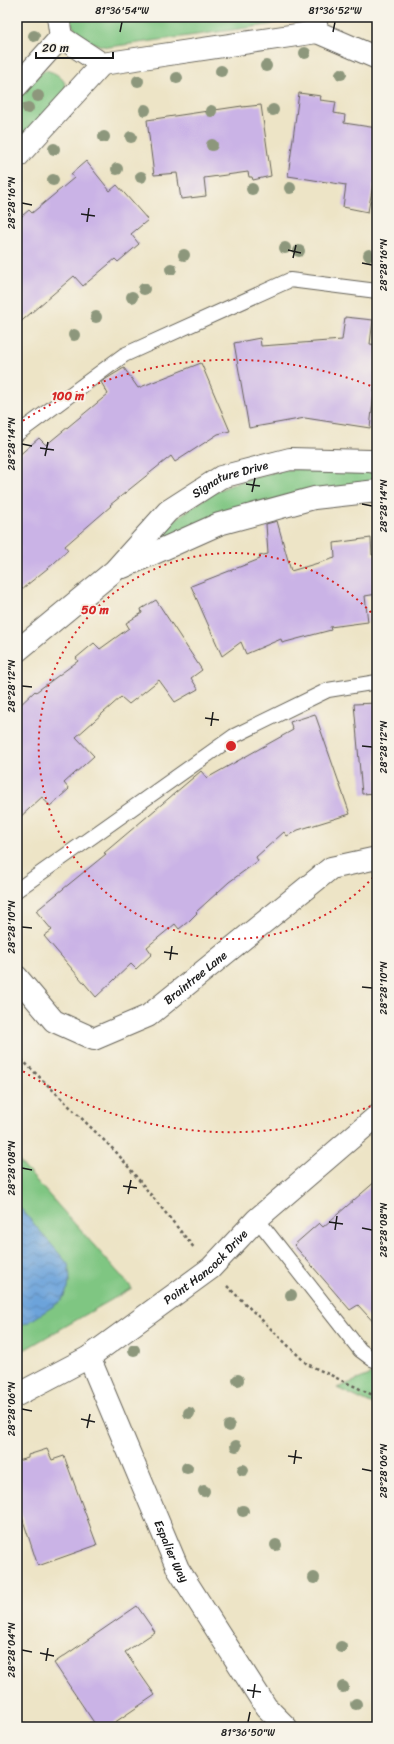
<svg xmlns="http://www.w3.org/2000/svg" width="394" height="1744" font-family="Sriracha,sans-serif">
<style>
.green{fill:#7fc682;stroke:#4e714f}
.water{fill:url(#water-waves);stroke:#44607b}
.building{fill:#cab3e6}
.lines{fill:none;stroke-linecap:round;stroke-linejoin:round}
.service-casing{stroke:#656258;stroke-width:16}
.minor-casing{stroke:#656258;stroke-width:24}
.tertiary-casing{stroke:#656258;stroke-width:24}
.path{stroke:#656258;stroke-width:2.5;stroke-dasharray:3 3;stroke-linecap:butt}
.service{stroke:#fff;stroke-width:14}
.minor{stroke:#fff;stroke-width:22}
.tertiary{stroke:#fff;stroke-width:22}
.tree{fill:#8d977c}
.ticks{fill:none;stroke:#1c1c1c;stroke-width:1.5}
.ring{fill:none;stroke:#d62828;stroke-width:2;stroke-dasharray:2 4}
.labels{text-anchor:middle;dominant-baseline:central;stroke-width:4;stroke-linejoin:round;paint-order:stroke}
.street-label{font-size:12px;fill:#1c1c1c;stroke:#f7f3e8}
.centre{fill:#d62828;stroke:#f7f3e8;stroke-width:2}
.ring-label{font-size:12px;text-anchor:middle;font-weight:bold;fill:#d62828;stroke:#f7f3e8;stroke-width:4;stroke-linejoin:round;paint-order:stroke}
.neatline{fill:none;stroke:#1c1c1c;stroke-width:1.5}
.ticks-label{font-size:10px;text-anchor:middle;fill:#1c1c1c}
</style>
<defs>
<pattern id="water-waves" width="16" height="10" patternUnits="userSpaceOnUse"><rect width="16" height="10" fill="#6ca3da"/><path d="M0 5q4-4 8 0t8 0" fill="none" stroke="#5884b0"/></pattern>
</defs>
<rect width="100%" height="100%" fill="#f7f3e8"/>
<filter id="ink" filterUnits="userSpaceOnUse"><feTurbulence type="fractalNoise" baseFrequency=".025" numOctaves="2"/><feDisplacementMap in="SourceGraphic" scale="8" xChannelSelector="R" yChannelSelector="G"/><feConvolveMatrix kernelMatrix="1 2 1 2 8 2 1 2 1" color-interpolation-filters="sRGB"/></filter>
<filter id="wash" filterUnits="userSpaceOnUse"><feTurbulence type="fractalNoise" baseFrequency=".012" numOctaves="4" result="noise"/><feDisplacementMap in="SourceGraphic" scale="16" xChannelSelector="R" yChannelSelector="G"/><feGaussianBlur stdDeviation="0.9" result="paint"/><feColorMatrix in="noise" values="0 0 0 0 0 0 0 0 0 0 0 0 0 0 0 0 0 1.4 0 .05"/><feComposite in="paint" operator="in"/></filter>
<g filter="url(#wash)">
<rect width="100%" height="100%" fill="#ede4c6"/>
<g class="green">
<path d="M 70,17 L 286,17 L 279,22 L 268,25 L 109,47 C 92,45 73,36 70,17 Z"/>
<path d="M 45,70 C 55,72 67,79 66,90 L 17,146 L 17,96 Z"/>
<path d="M 313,467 L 377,473 L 377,484 L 139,546 L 145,540 L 216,491 L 247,479 L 283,470 Z"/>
<path d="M 17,1159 L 132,1288 L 17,1354 Z"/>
<path d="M 377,1372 L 377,1407 L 337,1388 Z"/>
</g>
<path class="water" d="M 17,1204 L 68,1264 L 70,1277 L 68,1288 L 61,1301 L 29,1322 L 17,1327 Z"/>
<g id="blocks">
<g class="building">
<path d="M 299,93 L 321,96 L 320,100 L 336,102 L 334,113 L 345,115 L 344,123 L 377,128 L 377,186 L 373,185 L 368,212 L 343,207 L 346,185 L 288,176 Z"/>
<path d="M 261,105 L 271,176 L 253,180 L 252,177 L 249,177 L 248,172 L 204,178 L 206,196 L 181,199 L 177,173 L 154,175 L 147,120 L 242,106 L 242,107 Z"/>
<path d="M 86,161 L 110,191 L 117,185 L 148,220 L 131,234 L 139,244 L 118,262 L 115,259 L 83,286 L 74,276 L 17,325 L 17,220 L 29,210 L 32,213 L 74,178 L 71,174 Z"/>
<path d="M 345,317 L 373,320 L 370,344 L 377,345 L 377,367 L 370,428 L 305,418 L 249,428 L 234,343 L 260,338 L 261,346 L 342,340 Z"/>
<path d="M 201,363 L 230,431 L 218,434 L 175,462 L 171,456 L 110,505 L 111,506 L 65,546 L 68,550 L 53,564 L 17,593 L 17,457 L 39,438 L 46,445 L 108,394 L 101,382 L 124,368 L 138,388 Z"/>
<path d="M 277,521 L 291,571 L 335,558 L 334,543 L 371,538 L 372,555 L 377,554 L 377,594 L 365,596 L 368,622 L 330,627 L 331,630 L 282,643 L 281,639 L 246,654 L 241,642 L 222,656 L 191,586 L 260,559 L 259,556 L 268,554 L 266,524 Z"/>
<path d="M 156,600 L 202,670 L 191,678 L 198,689 L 175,702 L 159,680 L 129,704 L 121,697 L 76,737 L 94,756 L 64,783 L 69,789 L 50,806 L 42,797 L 17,820 L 17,708 L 35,691 L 36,692 L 78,661 L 76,658 L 94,643 L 100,649 L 129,628 L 126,623 L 142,613 L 141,609 Z"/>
<path d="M 377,703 L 377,793 L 362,794 L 354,704 Z"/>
<path d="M 315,714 L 350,814 L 298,830 L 287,836 L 284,832 L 256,857 L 258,861 L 229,882 L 196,912 L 197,913 L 189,921 L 179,929 L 175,924 L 147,947 L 152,954 L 136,969 L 131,964 L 96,997 L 44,936 L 52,930 L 36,911 L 106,854 L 104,853 L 201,771 L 207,778 L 293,730 L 290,722 Z"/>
<path d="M 377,1180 L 377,1326 L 358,1305 L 350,1310 L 294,1245 L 319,1223 L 323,1227 Z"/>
<path d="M 47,1449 L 52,1460 L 64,1456 L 97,1545 L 38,1566 L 17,1502 L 17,1461 L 28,1458 L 28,1455 Z"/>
<path d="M 137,1606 L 155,1632 L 125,1652 L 155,1695 L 108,1727 L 97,1727 L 54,1663 Z"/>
</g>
</g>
</g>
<g filter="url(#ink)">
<use href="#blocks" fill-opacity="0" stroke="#656258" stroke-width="1"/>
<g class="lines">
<defs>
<g id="service">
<path d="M 17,434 L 124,355 L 290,280 L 377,291"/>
<path d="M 17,890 L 234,736 L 328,690 L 377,682"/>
<path d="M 257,1219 L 360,1350 L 372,1359 L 377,1361"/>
</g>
<g id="minor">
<path d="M 17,86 L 61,37"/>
<path d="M 17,157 L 102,64"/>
<path d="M 123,567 L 219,524 L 314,498 L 377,491"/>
<path id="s1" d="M 17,651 L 114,571 L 168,511 L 221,477 L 290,459 L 370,461 L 377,462"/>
<path id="s2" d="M 17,977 L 54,1021 L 94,1039 L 148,1016 L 331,868 L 377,858"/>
<path id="s3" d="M 89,1357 L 178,1569 L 266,1707 L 286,1727"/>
<path id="s4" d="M 17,1395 L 89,1357 L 211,1268 L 257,1219 L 377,1116"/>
</g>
<g id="tertiary">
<path d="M 58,17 L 61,37 L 102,64 L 317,32 L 315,17"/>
<path d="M 317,32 L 377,58"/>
</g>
</defs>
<use href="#service" class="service-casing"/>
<use href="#minor" class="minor-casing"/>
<use href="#tertiary" class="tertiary-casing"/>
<g class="path">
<path d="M 17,1055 L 117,1153 L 195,1249"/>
<path d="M 227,1286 L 307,1364 L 377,1397"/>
</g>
<use href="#service" class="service"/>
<use href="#minor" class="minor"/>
<use href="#tertiary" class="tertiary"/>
</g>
<g class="tree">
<circle cx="34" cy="36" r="6"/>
<circle cx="305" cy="53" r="6"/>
<circle cx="266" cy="66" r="6"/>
<circle cx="221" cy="71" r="6"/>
<circle cx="341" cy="74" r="6"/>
<circle cx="177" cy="78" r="6"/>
<circle cx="138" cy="81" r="6"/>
<circle cx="38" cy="96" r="6"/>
<circle cx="28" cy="108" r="6"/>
<circle cx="145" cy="110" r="6"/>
<circle cx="273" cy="110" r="6"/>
<circle cx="211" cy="111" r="6"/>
<circle cx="104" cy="137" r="6"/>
<circle cx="131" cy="137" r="6"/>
<circle cx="212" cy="145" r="6"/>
<circle cx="54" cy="149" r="6"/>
<circle cx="117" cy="169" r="6"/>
<circle cx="141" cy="177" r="6"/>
<circle cx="53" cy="180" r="6"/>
<circle cx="290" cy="188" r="6"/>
<circle cx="252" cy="189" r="6"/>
<circle cx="285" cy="248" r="6"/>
<circle cx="299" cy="251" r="6"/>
<circle cx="184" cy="255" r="6"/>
<circle cx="369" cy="255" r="6"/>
<circle cx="171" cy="269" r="6"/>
<circle cx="144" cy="289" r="6"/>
<circle cx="132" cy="297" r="6"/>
<circle cx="96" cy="317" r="6"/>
<circle cx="74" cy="335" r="6"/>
<circle cx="291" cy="1295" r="6"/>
<circle cx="134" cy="1350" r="6"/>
<circle cx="238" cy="1380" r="6"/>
<circle cx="189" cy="1413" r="6"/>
<circle cx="229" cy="1426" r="6"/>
<circle cx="236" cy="1446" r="6"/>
<circle cx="187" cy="1468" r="6"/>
<circle cx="243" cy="1470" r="6"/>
<circle cx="204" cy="1491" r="6"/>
<circle cx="243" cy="1511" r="6"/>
<circle cx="276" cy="1545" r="6"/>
<circle cx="314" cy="1578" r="6"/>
<circle cx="341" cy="1647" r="6"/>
<circle cx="343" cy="1687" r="6"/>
<circle cx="356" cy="1704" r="6"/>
</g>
</g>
<path class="ticks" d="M 120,32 L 122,22M 333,32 L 335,22M 22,203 L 32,205M 81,214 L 95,216M 87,222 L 89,208M 288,250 L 301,253M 293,258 L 296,245M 362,263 L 372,265M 22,444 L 32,446M 40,448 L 54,450M 45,456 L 48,442M 246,484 L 260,486M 252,492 L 255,478M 362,504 L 372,506M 22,686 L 32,687M 205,718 L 219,720M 211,726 L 213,712M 362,746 L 372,747M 22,927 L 32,928M 164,952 L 178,954M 170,960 L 172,946M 362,987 L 372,988M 22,1168 L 32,1170M 123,1186 L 137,1188M 128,1194 L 131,1180M 329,1222 L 343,1224M 362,1228 L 372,1230M 335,1230 L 337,1216M 22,1409 L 32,1411M 81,1419 L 95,1422M 87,1428 L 90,1414M 288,1456 L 302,1458M 294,1464 L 296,1450M 362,1469 L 372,1471M 22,1650 L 32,1652M 40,1653 L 54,1656M 46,1661 L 48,1648M 247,1690 L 261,1692M 253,1698 L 255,1684M 248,1722 L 250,1712"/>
<g class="ring">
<path d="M377 873A193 193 0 1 1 377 619"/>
<path d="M376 1104A386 386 0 0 1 18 1068M18 424A386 386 0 0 1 376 388"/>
</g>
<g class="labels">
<g class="street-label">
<text stroke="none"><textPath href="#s1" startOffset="277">Signature Drive</textPath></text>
<text stroke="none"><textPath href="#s2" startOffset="221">Braintree Lane</textPath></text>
<text stroke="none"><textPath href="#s4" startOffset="229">Point Hancock Drive</textPath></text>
<text stroke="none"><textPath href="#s3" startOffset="211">Espalier Way</textPath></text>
</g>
</g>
<circle cx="231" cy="746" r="6" class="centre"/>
<g class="ring-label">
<text x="68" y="400">100 m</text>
<text x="95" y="614">50 m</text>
</g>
<rect width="394" height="1744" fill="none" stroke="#f7f3e8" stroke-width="44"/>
<path d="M36 52v6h77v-6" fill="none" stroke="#1c1c1c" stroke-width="2"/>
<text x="42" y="52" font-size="12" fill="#1c1c1c" stroke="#f7f3e8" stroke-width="3" paint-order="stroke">20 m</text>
<rect x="22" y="22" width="350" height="1700" class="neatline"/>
<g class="ticks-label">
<text x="122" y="14">81°36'54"W</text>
<text x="335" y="14">81°36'52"W</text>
<text transform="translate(11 203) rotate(-90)" y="4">28°28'16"N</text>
<text transform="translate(383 265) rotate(-90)" y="4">28°28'16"N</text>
<text transform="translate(11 444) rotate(-90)" y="4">28°28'14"N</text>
<text transform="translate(383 506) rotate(-90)" y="4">28°28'14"N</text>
<text transform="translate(11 686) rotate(-90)" y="4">28°28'12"N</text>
<text transform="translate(383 747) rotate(-90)" y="4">28°28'12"N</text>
<text transform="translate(11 927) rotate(-90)" y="4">28°28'10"N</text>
<text transform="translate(383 988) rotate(-90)" y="4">28°28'10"N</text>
<text transform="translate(11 1168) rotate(-90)" y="4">28°28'08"N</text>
<text transform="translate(383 1230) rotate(-90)" y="4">28°28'08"N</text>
<text transform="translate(11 1409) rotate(-90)" y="4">28°28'06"N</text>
<text transform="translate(383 1471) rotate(-90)" y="4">28°28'06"N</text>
<text transform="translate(11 1650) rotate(-90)" y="4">28°28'04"N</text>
<text x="248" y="1736">81°36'50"W</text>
</g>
</svg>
